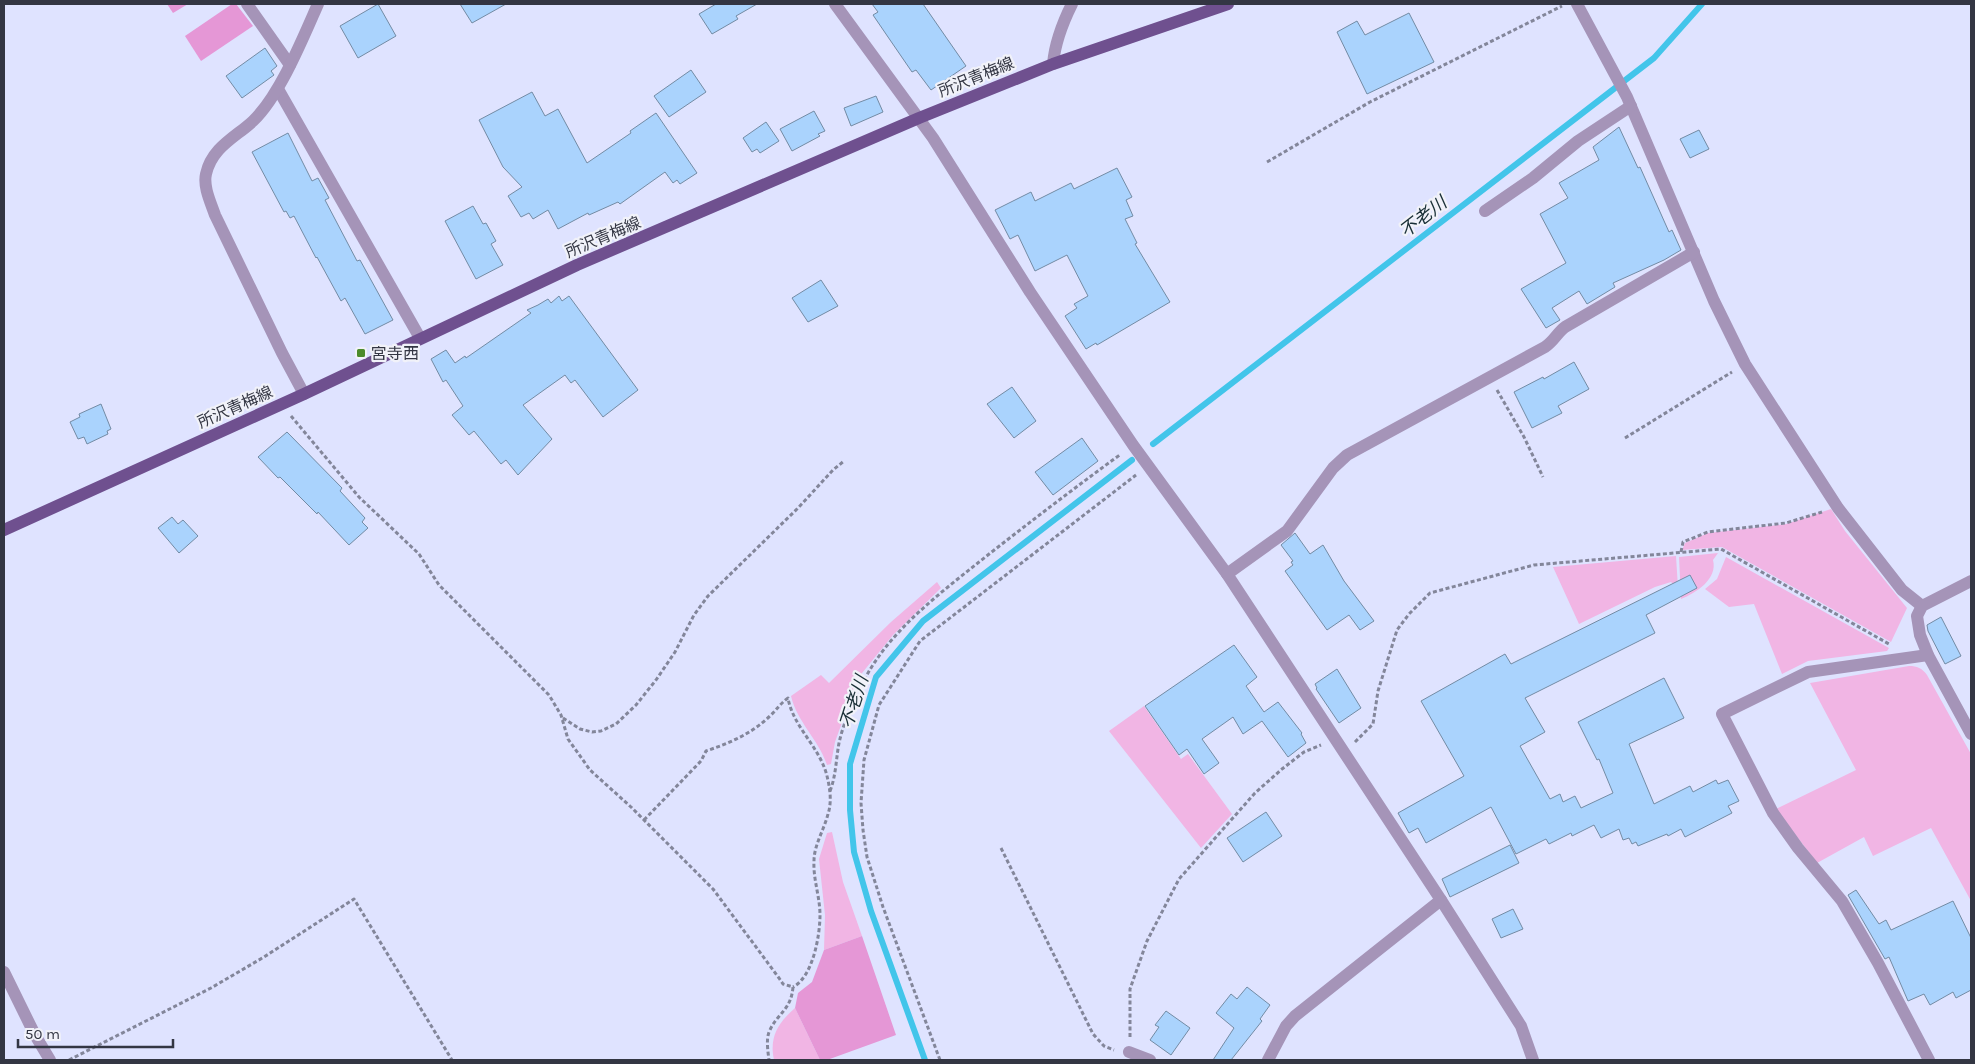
<svg xmlns="http://www.w3.org/2000/svg" width="1975" height="1064" font-family="Karla,'Noto Sans JP',sans-serif">
<style>
.green{fill:#f1b5e4}
.forest{fill:#e597d6}
.lines{fill:none;stroke-linecap:round;stroke-linejoin:round}
.stream{stroke:#42c5ea;stroke-width:6}
.building{fill:#aad3fd;stroke:#738ba4}
.path{stroke:#83869a;stroke-width:3;stroke-dasharray:4 2.5;stroke-linecap:butt}
.minor{stroke:#a594b8;stroke-width:12}
.major{stroke:#6f508f;stroke-width:12}
.poi-dot{fill:#4c8b2b;stroke:#f1f2f9;stroke-width:2}
.labels{text-anchor:middle;dominant-baseline:central;stroke-width:4.5;stroke-linejoin:round;paint-order:stroke}
.street-label{font-size:16px;fill:#333643;stroke:#f1f2f9}
.poi-label{font-size:16px;fill:#333643;stroke:#f1f2f9;text-anchor:start}
.water-label{font-size:18px;font-style:italic;fill:#192f36;stroke:#f1f2f9}
</style>
<rect width="100%" height="100%" fill="#dfe3ff"/>
<g class="green">
<path d="M 1831,509 L 1845,531 L 1907,608 L 1891,642 L 1722,547 L 1682,550 L 1685,543 L 1708,533 L 1786,524 Z"/>
<path d="M 1718,553 L 1713,560 C 1718,579 1696,593 1681,599 L 1679,557 Z"/>
<path d="M 1676,556 L 1678,588 L 1671,582 L 1655,587 L 1579,624 L 1553,567 Z"/>
<path d="M 1726,557 L 1889,648 L 1887,651 L 1808,661 L 1782,674 L 1754,604 L 1729,607 L 1705,589 L 1717,579 Z"/>
<path d="M 937,582 L 941,588 L 893,635 L 858,678 L 835,742 L 831,764 L 827,765 C 819,740 797,722 791,696 L 821,675 L 829,683 L 891,622 Z"/>
<path d="M 1909,666 C 1917,666 1922,668 1927,675 L 1971,754 L 1971,901 L 1931,828 L 1873,856 L 1864,837 L 1817,863 L 1776,809 L 1856,770 L 1810,683 Z"/>
<path d="M 1144,706 L 1181,759 L 1188,754 L 1232,814 L 1201,848 L 1109,731 Z"/>
<path d="M 832,832 L 843,882 L 862,936 L 824,950 L 825,915 L 819,859 L 827,833 Z"/>
<path d="M 795,1008 L 820,1060 L 774,1060 C 769,1037 778,1023 795,1008 Z"/>
</g>
<g class="forest">
<path d="M 167,4 L 188,4 L 173,13 Z"/>
<path d="M 232,4 L 236,4 L 253,26 L 201,61 L 185,36 Z"/>
<path d="M 862,936 L 896,1035 L 827,1060 L 820,1060 L 795,1008 L 798,993 L 812,982 L 824,950 Z"/>
</g>
<g class="lines">
<g class="stream">
<path d="M 1153,444 L 1654,58 L 1702,4"/>
<path d="M 925,1060 L 871,911 L 854,852 L 850,810 L 850,764 L 876,677 L 923,621 L 1132,460"/>
</g>
</g>
<g class="building">
<path d="M 378,4 L 396,36 L 358,58 L 340,26 Z"/>
<path d="M 460,4 L 506,4 L 472,23 Z"/>
<path d="M 716,4 L 757,4 L 736,16 L 738,19 L 712,34 L 699,14 Z"/>
<path d="M 872,4 L 923,4 L 966,66 L 931,90 L 916,70 L 912,72 L 888,37 L 873,15 L 878,12 Z"/>
<path d="M 1409,13 L 1434,62 L 1367,94 L 1337,32 L 1357,21 L 1365,35 Z"/>
<path d="M 265,48 L 277,66 L 271,71 L 274,75 L 242,98 L 226,76 Z"/>
<path d="M 691,70 L 706,92 L 669,117 L 654,96 Z"/>
<path d="M 532,92 L 545,116 L 558,109 L 587,163 L 631,133 L 630,131 L 656,113 L 697,173 L 680,184 L 677,180 L 673,183 L 665,172 L 620,204 L 618,202 L 589,215 L 588,213 L 558,229 L 548,210 L 533,219 L 529,213 L 521,217 L 508,196 L 522,187 L 503,167 L 479,120 Z"/>
<path d="M 876,96 L 883,112 L 851,126 L 844,108 Z"/>
<path d="M 814,111 L 825,131 L 818,134 L 820,136 L 792,151 L 780,129 Z"/>
<path d="M 766,122 L 779,141 L 760,153 L 757,149 L 752,152 L 743,138 Z"/>
<path d="M 1619,127 L 1638,168 L 1640,167 L 1669,232 L 1672,230 L 1681,250 L 1664,260 L 1613,283 L 1615,287 L 1587,304 L 1579,291 L 1552,308 L 1560,320 L 1546,328 L 1521,289 L 1566,263 L 1540,214 L 1568,198 L 1559,183 L 1599,160 L 1593,147 Z"/>
<path d="M 1699,130 L 1709,149 L 1690,158 L 1680,139 Z"/>
<path d="M 288,133 L 312,181 L 318,178 L 329,198 L 325,200 L 357,261 L 360,260 L 393,320 L 365,334 L 345,298 L 341,301 L 317,257 L 316,258 L 294,216 L 290,218 L 286,211 L 284,212 L 252,152 Z"/>
<path d="M 1117,168 L 1132,197 L 1126,200 L 1133,216 L 1125,219 L 1137,243 L 1135,244 L 1170,302 L 1097,345 L 1096,343 L 1086,349 L 1065,316 L 1077,308 L 1074,304 L 1088,296 L 1067,255 L 1035,271 L 1018,235 L 1010,239 L 995,210 L 1031,192 L 1035,201 L 1071,183 L 1074,189 Z"/>
<path d="M 473,206 L 483,224 L 486,223 L 496,241 L 491,244 L 503,265 L 476,279 L 445,221 Z"/>
<path d="M 821,280 L 838,306 L 808,322 L 792,298 Z"/>
<path d="M 559,296 L 562,301 L 569,296 L 638,390 L 603,417 L 575,380 L 571,383 L 565,375 L 523,405 L 552,439 L 518,475 L 506,460 L 501,464 L 474,431 L 469,435 L 452,415 L 463,406 L 446,380 L 443,382 L 431,359 L 446,350 L 455,363 L 465,356 L 466,358 L 531,313 L 527,310 L 538,305 L 548,299 L 551,303 Z"/>
<path d="M 1574,362 L 1589,389 L 1558,406 L 1562,413 L 1532,428 L 1514,392 L 1543,377 L 1544,379 Z"/>
<path d="M 1012,387 L 1036,421 L 1014,438 L 987,404 Z"/>
<path d="M 101,404 L 111,429 L 107,431 L 108,434 L 87,444 L 84,437 L 78,439 L 70,422 L 80,417 L 79,414 Z"/>
<path d="M 287,432 L 342,488 L 340,491 L 365,518 L 362,522 L 368,528 L 349,545 L 318,512 L 317,514 L 280,477 L 278,478 L 258,457 Z"/>
<path d="M 1082,438 L 1098,461 L 1053,495 L 1035,472 Z"/>
<path d="M 172,517 L 178,524 L 183,520 L 198,536 L 179,553 L 158,528 Z"/>
<path d="M 1295,533 L 1310,554 L 1323,545 L 1344,581 L 1374,621 L 1360,630 L 1349,615 L 1327,630 L 1285,571 L 1293,565 L 1291,562 L 1293,561 L 1281,545 Z"/>
<path d="M 1690,575 L 1697,588 L 1646,615 L 1655,633 L 1525,698 L 1545,732 L 1520,746 L 1550,799 L 1560,794 L 1563,802 L 1575,796 L 1581,808 L 1613,793 L 1599,759 L 1597,760 L 1578,722 L 1664,678 L 1684,718 L 1629,744 L 1654,804 L 1690,786 L 1693,792 L 1716,780 L 1718,784 L 1728,780 L 1739,801 L 1728,806 L 1732,813 L 1685,837 L 1681,829 L 1668,836 L 1667,834 L 1638,846 L 1636,842 L 1632,844 L 1629,838 L 1623,840 L 1619,829 L 1601,838 L 1594,825 L 1572,836 L 1571,833 L 1549,844 L 1546,839 L 1516,854 L 1491,807 L 1426,843 L 1418,828 L 1409,833 L 1398,813 L 1464,776 L 1421,701 L 1505,654 L 1511,664 Z"/>
<path d="M 1941,617 L 1961,656 L 1945,664 L 1928,631 L 1927,625 Z"/>
<path d="M 1234,645 L 1257,677 L 1246,686 L 1264,712 L 1278,702 L 1302,733 L 1301,734 L 1306,743 L 1288,757 L 1262,721 L 1243,734 L 1233,717 L 1202,739 L 1219,763 L 1204,774 L 1187,749 L 1179,755 L 1145,706 Z"/>
<path d="M 1337,669 L 1361,708 L 1339,723 L 1316,689 L 1317,688 L 1315,684 Z"/>
<path d="M 1266,812 L 1282,836 L 1243,862 L 1227,838 Z"/>
<path d="M 1510,845 L 1519,863 L 1450,897 L 1442,879 Z"/>
<path d="M 1856,890 L 1879,924 L 1886,920 L 1891,930 L 1953,901 L 1971,938 L 1971,990 L 1956,998 L 1953,992 L 1930,1005 L 1924,994 L 1908,1001 L 1889,957 L 1885,959 L 1848,895 Z"/>
<path d="M 1513,909 L 1523,929 L 1501,938 L 1492,919 Z"/>
<path d="M 1247,987 L 1270,1005 L 1260,1019 L 1262,1021 L 1231,1060 L 1213,1060 L 1234,1028 L 1216,1013 L 1231,994 L 1237,999 Z"/>
<path d="M 1166,1011 L 1190,1028 L 1171,1055 L 1150,1040 L 1159,1027 L 1155,1025 Z"/>
</g>
<g class="lines">
<g class="path">
<path d="M 1267,162 L 1370,102 L 1562,6"/>
<path d="M 1497,390 L 1524,437 L 1543,477"/>
<path d="M 291,416 L 359,497 L 419,554 L 439,585 L 549,695 L 561,715 L 568,739 L 590,770 L 631,807 L 713,889 L 779,978 L 783,984 L 793,987 C 791,1011 777,1013 769,1032 C 766,1040 768,1052 769,1060"/>
<path d="M 1625,438 L 1732,372"/>
<path d="M 1681,552 L 1683,542 L 1708,532 L 1786,523 L 1822,512"/>
<path d="M 563,718 L 580,729 L 592,732 L 601,731 L 616,724 L 636,705 L 656,680 L 675,652 L 694,615 L 708,596 L 798,508 L 833,470 L 844,461"/>
<path d="M 1355,742 L 1373,724 L 1378,691 L 1397,630 L 1409,614 L 1430,593 L 1534,565 L 1721,549 L 1889,644"/>
<path d="M 830,791 C 836,776 836,759 839,743 C 844,720 856,694 868,673 C 894,628 939,594 979,562 C 1026,525 1073,489 1121,454"/>
<path d="M 644,820 L 701,761 L 706,751 C 730,743 753,733 771,715 C 777,709 781,703 788,698 C 793,727 820,747 827,776 C 830,788 832,802 828,814 C 824,830 814,845 814,861 C 813,879 820,897 820,915 C 820,935 813,977 793,987"/>
<path d="M 1001,848 L 1093,1034 L 1104,1046 L 1114,1050"/>
<path d="M 1130,1037 L 1130,989 L 1147,941 L 1179,879 L 1255,793 L 1282,769 L 1304,752 L 1321,745"/>
<path d="M 69,1060 L 211,988 L 264,957 L 354,899 L 452,1060"/>
<path d="M 940,1060 L 883,907 L 867,857 L 863,830 L 861,803 L 864,760 L 879,705 L 920,641 L 1136,475"/>
</g>
<g class="minor">
<path d="M 247,4 L 290,65"/>
<path d="M 835,4 L 933,138 L 1030,292 L 1133,445 L 1227,574 L 1441,900 L 1521,1026 L 1533,1060"/>
<path d="M 1577,4 L 1627,97 L 1714,301 L 1745,364 L 1838,508 L 1902,590 L 1922,606"/>
<path d="M 1053,64 C 1055,42 1062,24 1072,4"/>
<path d="M 278,89 L 420,338"/>
<path d="M 1485,211 L 1533,178 L 1578,141 L 1631,106"/>
<path d="M 304,394 L 282,353 L 215,215 C 211,203 203,187 206,174 C 212,147 236,137 253,121 C 280,95 303,38 318,4"/>
<path d="M 1227,574 L 1287,531 L 1333,468 L 1347,455 L 1545,347 C 1554,341 1557,333 1565,327 L 1694,252"/>
<path d="M 1971,581 L 1922,606 L 1917,616 L 1920,635 L 1928,655 L 1971,734"/>
<path d="M 1928,655 L 1808,672 L 1722,714 L 1773,813 L 1798,848 L 1842,901 L 1878,963 L 1929,1060"/>
<path d="M 4,972 L 35,1035 L 50,1060"/>
<path d="M 1129,1052 L 1150,1060"/>
<path d="M 1268,1060 L 1286,1026 L 1295,1016 L 1441,900"/>
</g>
<path class="major" d="M 4,530 L 304,394 L 577,265 L 919,118 L 1053,64 L 1228,4"/>
</g>
<rect class="poi-dot" x="356" y="348" width="10" height="10" rx="2.5"/>
<g class="labels">
<g class="street-label">
<text transform="translate(976 77) rotate(-22)">所沢青梅線</text>
<text transform="translate(603 237) rotate(-23)">所沢青梅線</text>
<text transform="translate(235 407) rotate(-24)">所沢青梅線</text>
</g>
<g class="poi-label">
<text x="371" y="353">宮寺西</text>
</g>
<g class="water-label">
<text transform="translate(1423 217) rotate(-38)">不老川</text>
<text transform="translate(854 702) rotate(-72)">不老川</text>
</g>
</g>
<rect width="1975" height="1064" fill="none" stroke="#333643" stroke-width="10"/>
<path d="M18 1039v8h155v-8" fill="none" stroke="#333643" stroke-width="2.5"/>
<text x="25" y="1039" font-size="15" fill="#333643" stroke="#f1f2f9" stroke-width="4" paint-order="stroke">50 m</text>
</svg>
